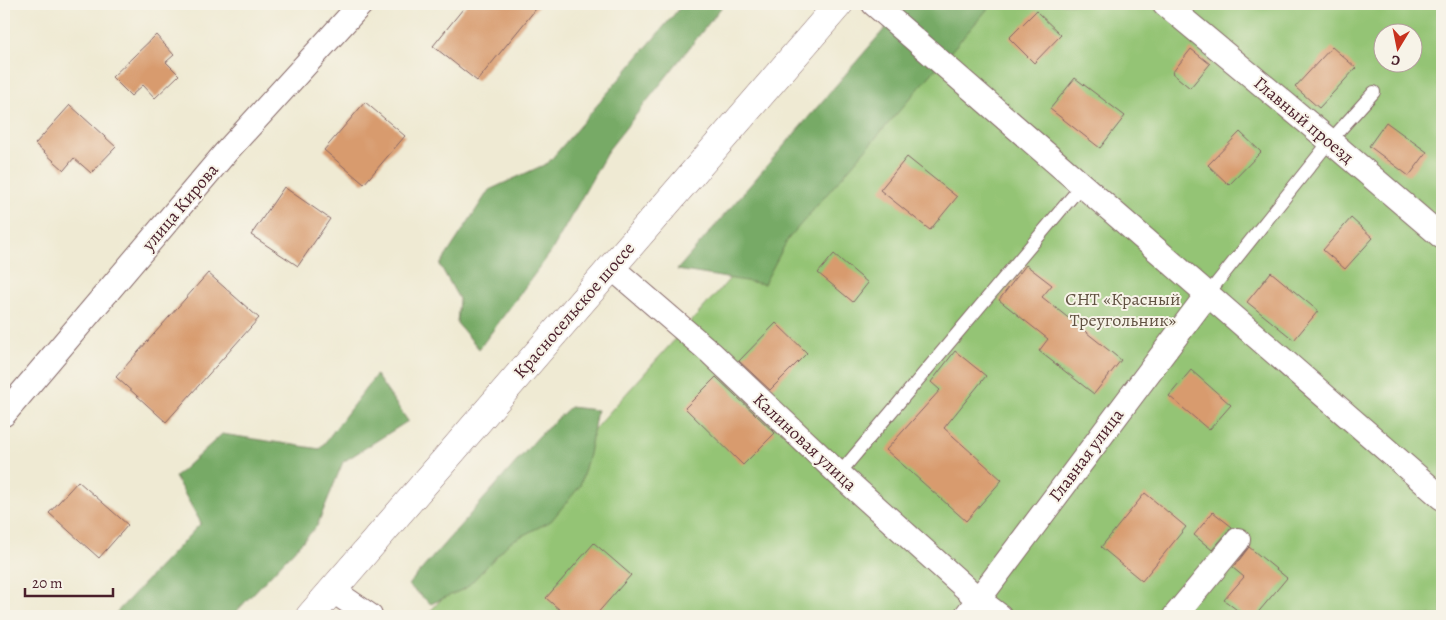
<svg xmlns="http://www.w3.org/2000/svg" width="1446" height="620" font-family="Alegreya,serif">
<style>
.green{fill:#94c474;stroke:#6f7250;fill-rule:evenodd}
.forest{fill:#7a6;stroke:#606448}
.building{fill:#d89b6e}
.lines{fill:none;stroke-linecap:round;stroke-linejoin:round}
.lane-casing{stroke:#846666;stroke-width:14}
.street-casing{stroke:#846666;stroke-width:26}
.highway-casing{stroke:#846666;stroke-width:29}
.lane{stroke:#fff;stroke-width:12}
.street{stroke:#fff;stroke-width:24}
.highway{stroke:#fff;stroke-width:28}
.labels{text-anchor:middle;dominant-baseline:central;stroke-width:4;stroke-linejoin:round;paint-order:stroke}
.street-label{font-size:18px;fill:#4a1f2b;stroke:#f7f3e8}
.park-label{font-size:18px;fill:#605141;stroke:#f7f3e8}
</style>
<rect width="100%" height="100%" fill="#f7f3e8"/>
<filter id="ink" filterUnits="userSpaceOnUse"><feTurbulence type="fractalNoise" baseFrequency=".02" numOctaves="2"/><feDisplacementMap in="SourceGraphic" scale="10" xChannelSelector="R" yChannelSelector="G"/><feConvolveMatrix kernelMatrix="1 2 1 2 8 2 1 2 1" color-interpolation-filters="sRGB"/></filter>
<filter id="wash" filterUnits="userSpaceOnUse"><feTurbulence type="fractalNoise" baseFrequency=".0096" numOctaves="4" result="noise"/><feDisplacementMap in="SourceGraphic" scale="20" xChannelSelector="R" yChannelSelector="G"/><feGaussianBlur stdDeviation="1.12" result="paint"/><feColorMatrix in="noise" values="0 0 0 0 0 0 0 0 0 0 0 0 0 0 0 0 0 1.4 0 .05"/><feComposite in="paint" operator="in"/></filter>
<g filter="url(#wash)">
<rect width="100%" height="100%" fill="#efead3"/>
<path class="green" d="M 977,4 L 1442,4 L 1442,616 L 426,616 ZM 1384,32 L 1414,32 L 1414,62 L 1384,62 Z"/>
<g class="forest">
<path d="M 683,4 L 724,4 L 609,149 L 551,252 L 479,349 L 457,323 L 459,299 L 440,265 L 489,190 L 548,163 Z"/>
<path d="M 906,4 L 992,4 L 788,239 L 764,284 L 677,270 Z"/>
<path d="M 376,375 L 408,421 L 343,462 L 317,526 L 232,616 L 113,616 L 201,523 L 175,477 L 222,434 L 320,449 Z"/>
<path d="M 570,407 L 597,410 L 589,454 L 580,486 L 551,521 L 510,542 L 466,588 L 431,604 L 408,585 L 539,436 Z"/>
</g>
<g id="blocks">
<g class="building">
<path d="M 467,4 L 540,4 L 477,81 L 433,46 Z"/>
<path d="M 1036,11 L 1061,35 L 1034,63 L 1009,38 Z"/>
<path d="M 156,35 L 174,55 L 166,62 L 179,75 L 155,98 L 143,85 L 131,96 L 112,77 Z"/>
<path d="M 1332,47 L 1356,68 L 1319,108 L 1295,87 Z"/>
<path d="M 1191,49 L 1210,64 L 1190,88 L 1172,73 Z"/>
<path d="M 1075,78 L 1125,116 L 1100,148 L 1050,109 Z"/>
<path d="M 365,102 L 405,136 L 364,184 L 324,150 Z"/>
<path d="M 70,105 L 116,147 L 91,173 L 74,158 L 64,170 L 35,144 Z"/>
<path d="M 1386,122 L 1427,152 L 1409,176 L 1369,146 Z"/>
<path d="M 1240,132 L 1261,152 L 1229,185 L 1208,165 Z"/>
<path d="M 907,157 L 957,197 L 930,230 L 880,190 Z"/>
<path d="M 284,187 L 330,219 L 298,266 L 251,235 Z"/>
<path d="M 1351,218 L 1373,238 L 1345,269 L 1323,250 Z"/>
<path d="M 834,254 L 868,283 L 853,302 L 818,273 Z"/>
<path d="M 1026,265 L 1052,285 L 1042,297 L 1121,360 L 1094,394 L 1039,351 L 1048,339 L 999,300 Z"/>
<path d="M 1271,272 L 1318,311 L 1294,340 L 1247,302 Z"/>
<path d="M 208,273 L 259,318 L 166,422 L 116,377 Z"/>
<path d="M 776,323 L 807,353 L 770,390 L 739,361 Z"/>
<path d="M 955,351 L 986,376 L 944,428 L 1002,480 L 966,521 L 886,450 L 940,390 L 931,382 Z"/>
<path d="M 1191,370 L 1231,405 L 1209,430 L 1169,396 Z"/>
<path d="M 716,377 L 775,433 L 743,465 L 685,408 Z"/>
<path d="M 78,481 L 128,525 L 99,558 L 49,513 Z"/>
<path d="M 1145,493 L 1186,527 L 1142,581 L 1101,547 Z"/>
<path d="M 1213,512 L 1232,527 L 1212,550 L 1194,535 Z"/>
<path d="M 594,543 L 631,575 L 595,616 L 567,616 L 546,598 Z"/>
<path d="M 1249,547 L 1287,578 L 1255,616 L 1245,616 L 1224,600 L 1244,577 L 1233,568 Z"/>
</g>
</g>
</g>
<g filter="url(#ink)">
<use href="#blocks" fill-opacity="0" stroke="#846666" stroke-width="1"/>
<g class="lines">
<defs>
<g id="lane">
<path d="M 1207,295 L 1330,141 L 1374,92"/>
<path d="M 839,474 L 1082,185"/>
</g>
<g id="street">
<path d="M 874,4 L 1442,498"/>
<path d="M 1165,4 L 1330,141 L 1442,237"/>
<path d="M 611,267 L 711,353 L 839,474 L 979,600 L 1000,616"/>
<path d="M 4,414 L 226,152 L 361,4"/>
<path d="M 332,590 L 370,616"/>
<path d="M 966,616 L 1207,295"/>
<path d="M 1175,616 L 1238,540"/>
</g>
<path id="highway" d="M 310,616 L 839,4"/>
</defs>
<use href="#lane" class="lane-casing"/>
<use href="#street" class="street-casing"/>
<use href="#highway" class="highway-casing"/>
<use href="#lane" class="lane"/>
<use href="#street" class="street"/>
<use href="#highway" class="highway"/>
</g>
</g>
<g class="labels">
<g class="street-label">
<text transform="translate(1304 120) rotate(40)">Главный проезд</text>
<text transform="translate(180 207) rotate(-50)">улица Кирова</text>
<text transform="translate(574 310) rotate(-49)">Красносельское шоссе</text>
<text transform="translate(805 442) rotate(43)">Калиновая улица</text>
<text transform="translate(1086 455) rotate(-53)">Главная улица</text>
</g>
<g class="park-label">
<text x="1123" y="299">СНТ «Красный<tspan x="1123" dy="21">Треугольник»</tspan></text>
</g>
</g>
<rect width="1446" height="620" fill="none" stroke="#f7f3e8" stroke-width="20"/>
<g transform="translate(1398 48) rotate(190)"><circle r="24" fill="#f7f3e8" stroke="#b29e9c"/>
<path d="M0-4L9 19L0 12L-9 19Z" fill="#c8321e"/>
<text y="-8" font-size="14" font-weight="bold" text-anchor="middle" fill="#4a1f2b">С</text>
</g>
<path d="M25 588v8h88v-8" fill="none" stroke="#4a1f2b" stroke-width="2.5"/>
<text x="32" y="588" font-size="15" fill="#4a1f2b" stroke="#f7f3e8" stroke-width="4" paint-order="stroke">20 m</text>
</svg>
